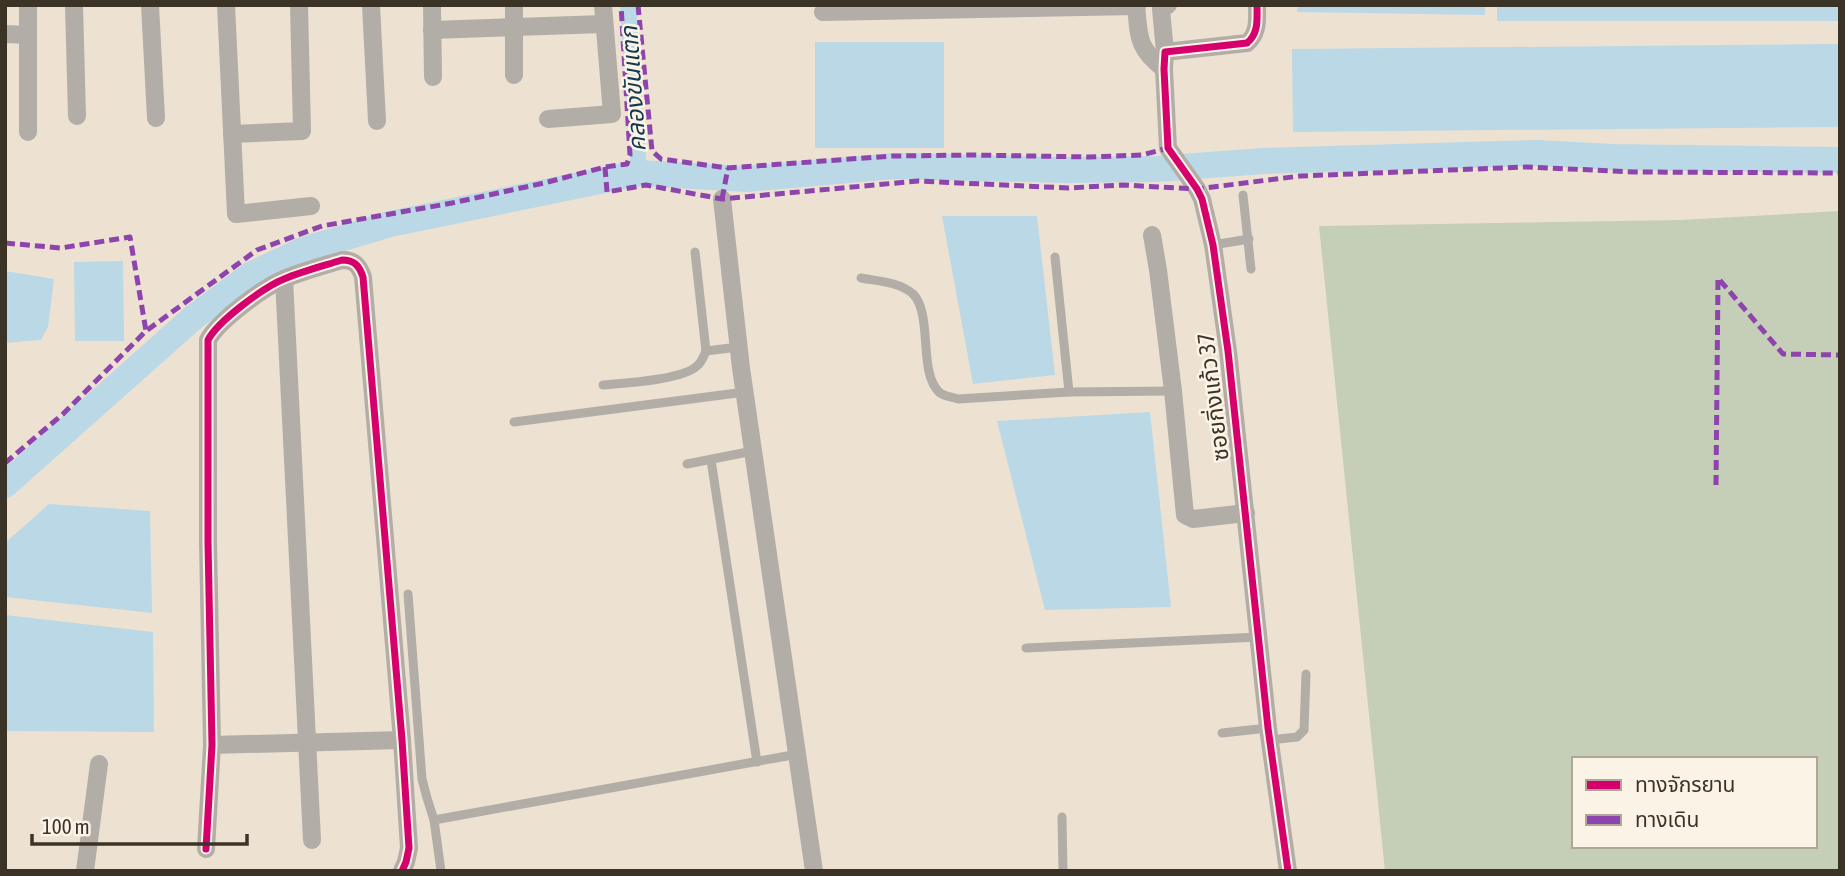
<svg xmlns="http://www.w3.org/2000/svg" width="1845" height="876" font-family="'Asap Condensed','Noto Sans Thai',sans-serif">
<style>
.green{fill:#c5ceb6;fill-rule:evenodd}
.water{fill:#bbd8e6}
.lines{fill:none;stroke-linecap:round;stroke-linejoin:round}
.canal{stroke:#bbd8e6;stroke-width:16}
.river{stroke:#bbd8e6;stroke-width:26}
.lane{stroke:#b2aea7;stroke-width:9}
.street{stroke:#b2aea7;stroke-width:18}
.quiet{stroke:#8e44ad;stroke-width:5;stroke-dasharray:10 5;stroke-linecap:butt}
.cycleway-casing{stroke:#fcf3e7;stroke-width:11}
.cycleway{stroke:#d6006c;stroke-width:7}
.labels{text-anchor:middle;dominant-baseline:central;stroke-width:5;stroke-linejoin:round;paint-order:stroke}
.street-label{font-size:23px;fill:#3c3327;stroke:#fcf3e7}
.water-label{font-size:24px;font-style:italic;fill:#12394d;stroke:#fcf3e7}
</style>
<rect width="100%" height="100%" fill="#ede2d1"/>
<path class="green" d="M 1840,211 L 1840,871 L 1385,871 L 1319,226 L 1681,220 ZM 1574,759 L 1815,759 L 1815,846 L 1574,846 Z"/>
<g class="water">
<path d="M 1298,5 L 1485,5 L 1485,15 L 1297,12 Z"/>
<rect x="1497" y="5" width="343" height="16"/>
<rect x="815" y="42" width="129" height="106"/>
<path d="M 1840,44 L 1840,127 L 1293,132 L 1292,49 Z"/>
<path d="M 942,216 L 1037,216 L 1055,375 L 973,384 Z"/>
<path d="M 123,261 L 124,341 L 75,341 L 74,262 Z"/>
<path d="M 5,271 L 54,279 L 48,327 L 41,340 L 5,343 Z"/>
<path d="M 1150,412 L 1171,607 L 1045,610 L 997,421 Z"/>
<path d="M 49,504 L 150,511 L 152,613 L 5,597 L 5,543 Z"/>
<path d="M 5,615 L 153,632 L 154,732 L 5,731 Z"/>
</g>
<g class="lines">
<path class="canal" d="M 628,5 L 639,173"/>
<path class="river" d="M 5,485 L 194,317 L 252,274 L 303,250 L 390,224 L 639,173 L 746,179 L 895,166 L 1066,170 L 1156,169 L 1263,161 L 1537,153 L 1612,157 L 1840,160"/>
<g class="lane">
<path d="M 1243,195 L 1251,269"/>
<path d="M 1213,245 L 1249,239"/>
<path d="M 695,252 L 706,351"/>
<path d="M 1055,257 L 1069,392"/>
<path d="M 861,278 C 877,281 900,282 913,294 C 933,314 918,372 939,392 C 944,397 953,397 958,399 L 1069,392 L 1173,391"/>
<path d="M 603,385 C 625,383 682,380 697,366 C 701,363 704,356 706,351 L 738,347"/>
<path d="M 514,422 L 745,392"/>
<path d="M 711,460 L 757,762"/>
<path d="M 687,464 L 753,451"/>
<path d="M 408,594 L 422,779 L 427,798 L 434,820 L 441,871"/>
<path d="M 1026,648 L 1259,637"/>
<path d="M 1222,733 L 1268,728"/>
<path d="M 1270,740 L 1297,737 L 1304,730 L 1306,674"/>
<path d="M 1062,817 L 1063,871"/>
<path d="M 434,820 L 798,754"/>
</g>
<g class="street">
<path d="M 28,5 L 28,132"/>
<path d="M 74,5 L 77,116"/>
<path d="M 150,5 L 156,118"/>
<path d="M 226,5 L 236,214 L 311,206"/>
<path d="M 371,5 L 377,121"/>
<path d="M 432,5 L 433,77"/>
<path d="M 514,5 L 514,75"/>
<path d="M 1136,5 C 1139,37 1137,48 1164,69"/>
<path d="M 1257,5 C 1257,19 1259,33 1247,43 L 1165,52 L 1164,69 L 1168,148 L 1197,189 L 1202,199 L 1213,245 L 1228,351 L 1268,728 L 1288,871"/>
<path d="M 823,12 L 1137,6"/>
<path d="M 432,30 L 604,24"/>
<path d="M 5,34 L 28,35"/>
<path d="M 1165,52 L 1161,9 L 1168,5"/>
<path d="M 548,119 L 612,114 L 603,5"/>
<path d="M 232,134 L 302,131 L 299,5"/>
<path d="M 722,199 L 741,368 L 814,871"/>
<path d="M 1152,235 L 1158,270 L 1173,391 L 1185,515 L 1193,519 L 1246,513"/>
<path d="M 284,279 L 312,840"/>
<path d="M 212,745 L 402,740"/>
<path d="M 206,849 L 212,745 L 208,542 L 208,340 C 218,321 264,287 284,279 C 303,271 323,266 342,260 C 354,260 359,265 363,277 L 402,740 L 409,848 L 406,862 L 402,871"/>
<path d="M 85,871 L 99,764"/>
</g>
<g class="quiet">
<path d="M 638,5 L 652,151 L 661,159 L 728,168 L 892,156 L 974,155 L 1089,157 L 1142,155 L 1168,148"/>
<path d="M 605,167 L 607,192 L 646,185 L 722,199 L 918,181 L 1068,188 L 1123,185 L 1197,189 L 1300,176 L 1526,167 L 1635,172 L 1840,173"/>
<path d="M 722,199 L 728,168"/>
<path d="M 5,243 L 61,248 L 130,237 L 146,331"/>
<path d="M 5,463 L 63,414 L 146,331 L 257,250 L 322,226 L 452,203 L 544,183 L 605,167 L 627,164 L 630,155 L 621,5"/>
<path d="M 1716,485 L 1718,278 L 1783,354 L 1840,355"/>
</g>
<defs>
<g id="cycleway">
<path d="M 1257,5 C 1257,19 1259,33 1247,43 L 1165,52 L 1164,69 L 1168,148 L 1197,189 L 1202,199 L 1213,245 L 1228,351 L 1268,728 L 1288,871"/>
<path d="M 206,849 L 212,745 L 208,542 L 208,340 C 218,321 264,287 284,279 C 303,271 323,266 342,260 C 354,260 359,265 363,277 L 402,740 L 409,848 L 406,862 L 402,871"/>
</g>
</defs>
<use href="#cycleway" class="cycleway-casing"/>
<use href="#cycleway" class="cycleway"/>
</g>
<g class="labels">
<g class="street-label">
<text transform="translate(1213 397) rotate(-97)">ซอยกิ่งแก้ว 37</text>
</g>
<g class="water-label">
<text transform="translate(633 89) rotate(-94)">คลองขันแตก</text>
</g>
</g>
<rect width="1845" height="876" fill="none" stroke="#3c3327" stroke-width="14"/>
<rect x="1572" y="757" width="245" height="91" fill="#fcf3e7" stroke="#afa69a" stroke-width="2"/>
<rect x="1586" y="780" width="35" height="10" fill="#d6006c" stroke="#afa69a" stroke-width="2"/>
<text x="1635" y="792" font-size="21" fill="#3c3327">ทางจักรยาน</text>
<rect x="1586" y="815" width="35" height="10" fill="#8e44ad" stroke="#afa69a" stroke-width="2"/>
<text x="1635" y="827" font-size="21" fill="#3c3327">ทางเดิน</text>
<path d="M32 834v10h215v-10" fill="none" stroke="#3c3327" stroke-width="3.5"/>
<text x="42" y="834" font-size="21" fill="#3c3327" stroke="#fcf3e7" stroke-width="5" paint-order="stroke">100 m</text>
</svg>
